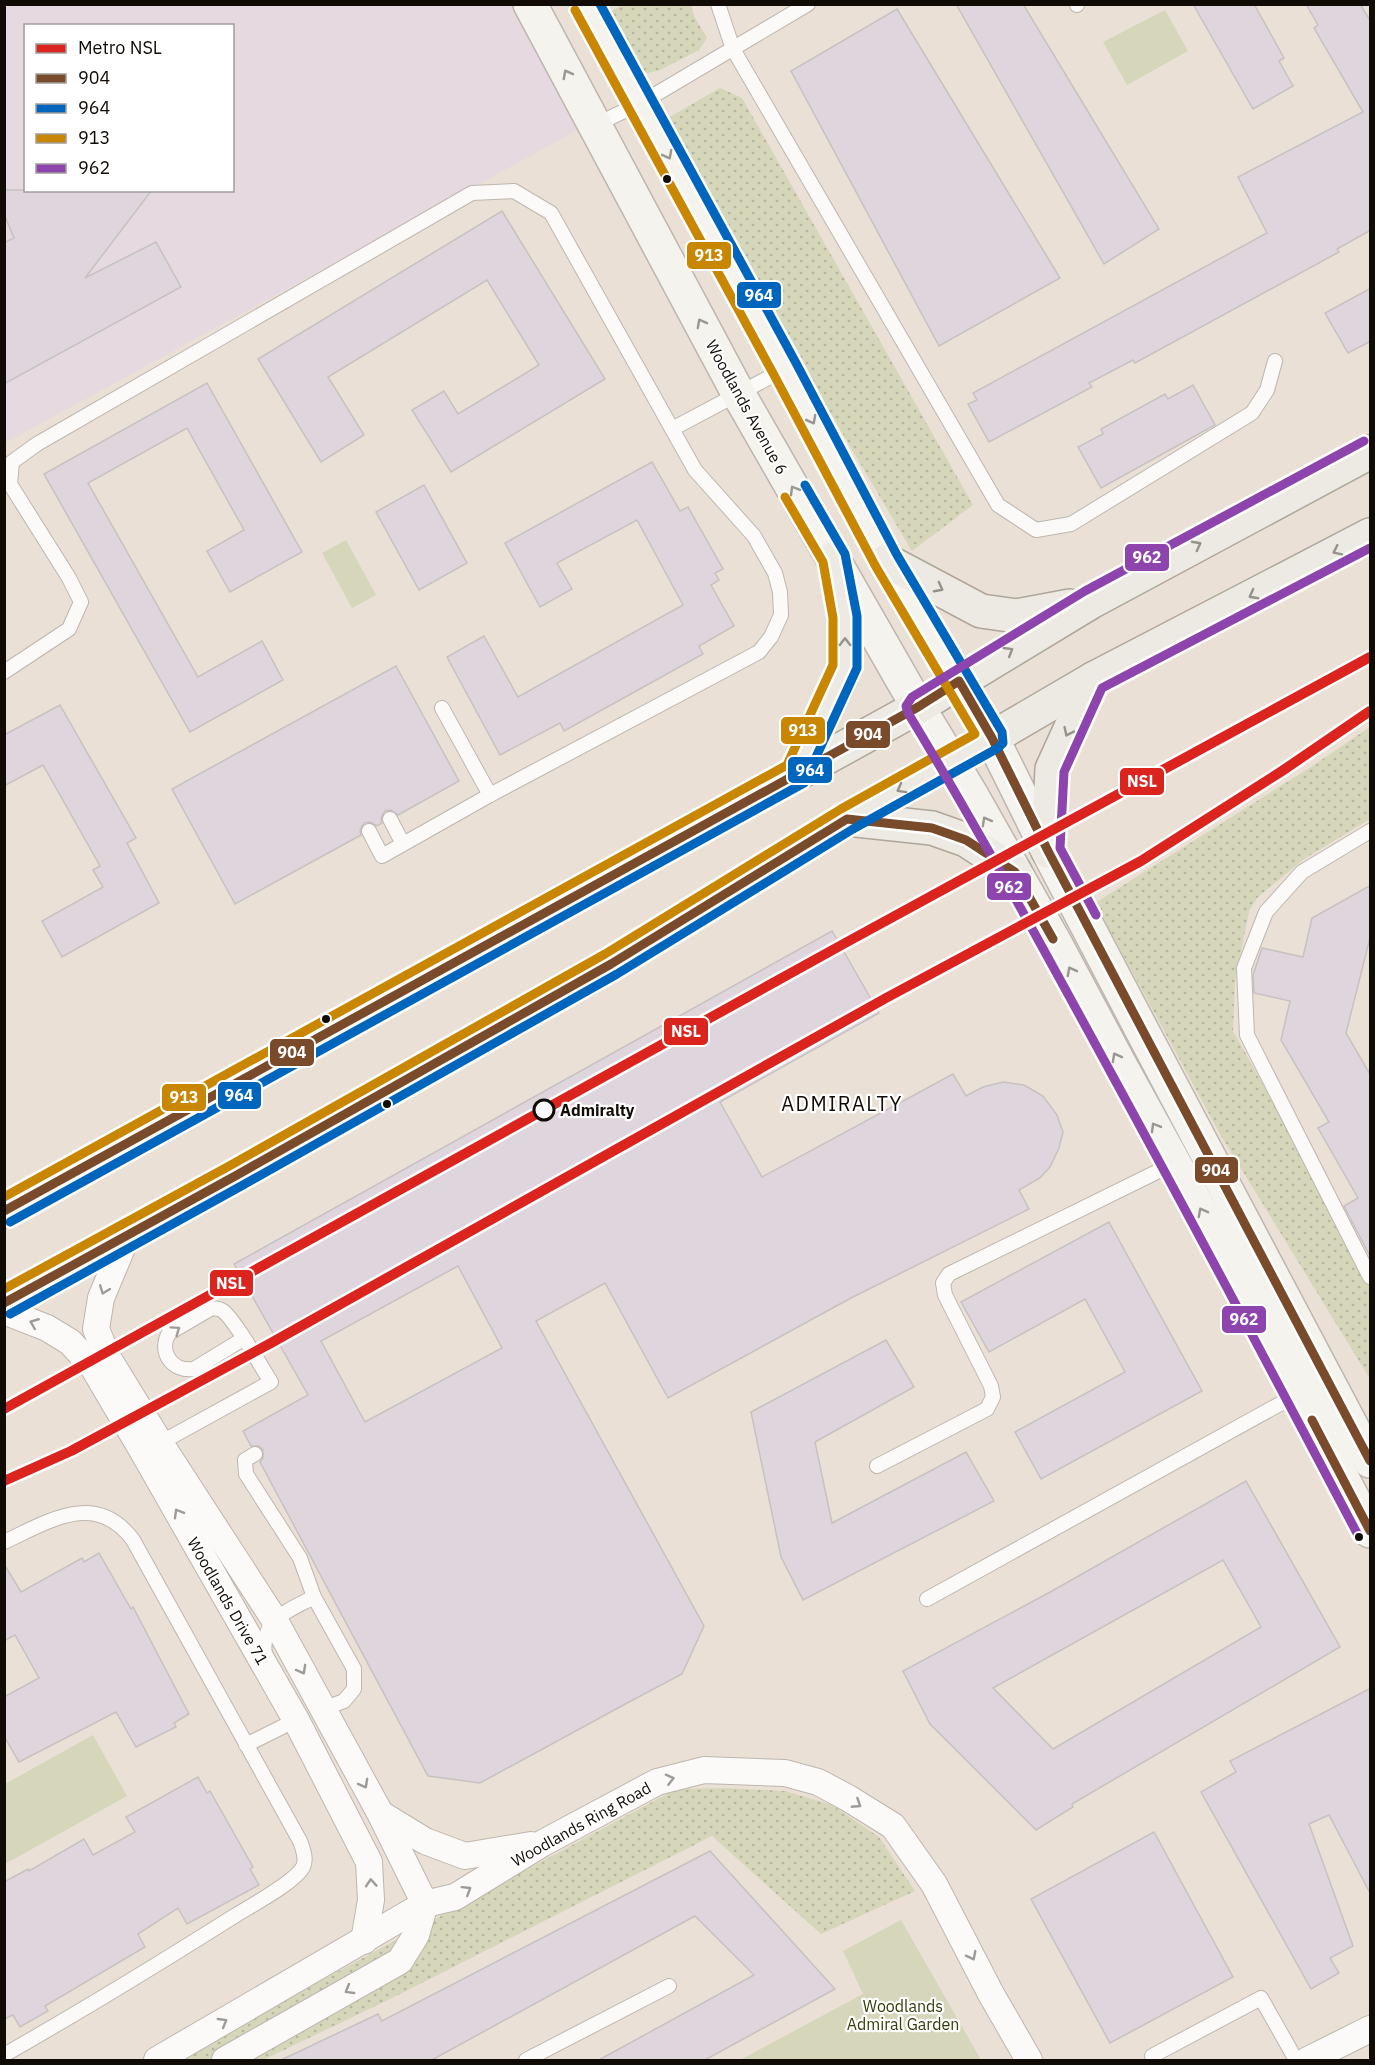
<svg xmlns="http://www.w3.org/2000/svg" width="1375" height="2065" font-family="'IBM Plex Sans',sans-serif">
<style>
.education{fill:#e6d9df;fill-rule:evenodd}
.grass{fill:url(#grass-dots)}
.park{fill:#d5d6ba}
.building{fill:#dfd5dd;stroke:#c7c1c0;stroke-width:1.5;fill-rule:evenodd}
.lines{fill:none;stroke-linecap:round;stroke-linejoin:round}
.lane-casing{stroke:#bdb6ae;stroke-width:16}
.street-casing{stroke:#bdb6ae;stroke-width:28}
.secondary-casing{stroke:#bdb6ae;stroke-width:36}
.primary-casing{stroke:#aea698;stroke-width:36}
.lane{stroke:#fcfaf9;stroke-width:14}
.street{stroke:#fcfaf9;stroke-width:26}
.secondary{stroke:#f5f3ee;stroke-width:33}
.primary{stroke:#edeae4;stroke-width:33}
.bus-1-casing{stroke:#fff;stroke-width:14}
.bus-2-casing{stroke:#fff;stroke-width:14}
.bus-3-casing{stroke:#fff;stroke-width:14}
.bus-4-casing{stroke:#fff;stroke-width:14}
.bus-1{stroke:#7a4b2a;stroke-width:9}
.bus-2{stroke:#0065bd;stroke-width:9}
.bus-3{stroke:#c98701;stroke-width:9}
.bus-4{stroke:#8e44ad;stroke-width:9}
.metro-1-casing{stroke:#fff;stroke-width:15}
.metro-1{stroke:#dc241f;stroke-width:10}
.oneway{stroke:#9a9691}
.oneway2{stroke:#95918b}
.oneway3{stroke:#9e9a98}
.bus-dot{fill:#110b06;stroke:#fff;stroke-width:2}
.stop-dot{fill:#fff;stroke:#110b06;stroke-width:3}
.labels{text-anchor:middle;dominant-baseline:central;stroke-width:4.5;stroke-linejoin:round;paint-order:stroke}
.street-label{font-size:16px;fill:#110b06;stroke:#fff}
.stop-label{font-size:16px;font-weight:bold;fill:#110b06;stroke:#fff;text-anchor:start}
.park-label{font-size:16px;fill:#353d08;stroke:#fff}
.quarter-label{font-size:20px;letter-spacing:1.5px;fill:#110b06;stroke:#fff}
.line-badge{stroke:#fff;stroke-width:2}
.badge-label{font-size:16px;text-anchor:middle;font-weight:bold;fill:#fff}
</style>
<defs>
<pattern id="grass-dots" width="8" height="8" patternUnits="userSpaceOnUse" patternTransform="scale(1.5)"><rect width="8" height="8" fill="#d5d6ba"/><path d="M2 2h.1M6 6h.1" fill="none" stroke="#b6b69e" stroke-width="1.8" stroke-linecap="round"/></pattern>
</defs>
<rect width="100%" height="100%" fill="#eae0d6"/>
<path class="education" d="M 5,5 L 514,5 L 583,127 L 5,443 ZM 26,26 L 232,26 L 232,190 L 26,190 Z"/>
<g class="grass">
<path d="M 620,5 L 691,5 L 694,16 L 707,38 L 699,50 L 660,70 L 648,73 L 628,67 L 599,17 L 619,7 Z"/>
<path d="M 720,88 L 742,98 L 973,505 L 912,551 L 667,137 L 668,118 Z"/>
<path d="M 1370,727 L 1370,819 L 1304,859 L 1257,898 L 1249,911 L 1235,982 L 1233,1031 L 1370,1274 L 1370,1379 L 1220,1134 L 1095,903 L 1311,767 Z"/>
<path d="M 726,1788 L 785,1791 L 832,1805 L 879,1837 L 915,1891 L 821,1934 L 712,1836 L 390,1999 L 263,2060 L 174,2060 L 676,1789 Z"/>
</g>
<g class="park">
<path d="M 1165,10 L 1188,51 L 1127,85 L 1103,42 Z"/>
<path d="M 346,540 L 376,595 L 352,608 L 322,553 Z"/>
<path d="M 93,1735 L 127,1796 L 5,1864 L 5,1784 Z"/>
<path d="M 901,1920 L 981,2060 L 740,2060 L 863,1994 L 843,1951 Z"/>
</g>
<g class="building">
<path d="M 956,4 L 1023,4 L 1159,229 L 1104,264 Z"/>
<path d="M 1193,4 L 1254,4 L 1284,58 L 1279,61 L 1293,86 L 1253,109 Z"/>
<path d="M 1306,4 L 1360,4 L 1371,22 L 1371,230 L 1337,249 L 1339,252 L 1135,363 L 1133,360 L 1089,383 L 1092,387 L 989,442 L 968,404 L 977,400 L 973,393 L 1267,233 L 1238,177 L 1363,112 L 1314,28 L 1318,25 Z"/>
<path d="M 897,9 L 1060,278 L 939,346 L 791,71 Z"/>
<path d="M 4,190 L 152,190 L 85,278 L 156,242 L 181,287 L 4,384 L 4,243 L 14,238 L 4,214 Z"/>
<path d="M 502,211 L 605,379 L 451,472 L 412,410 L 444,391 L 458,414 L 539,365 L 487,280 L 328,377 L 364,435 L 321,462 L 258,359 Z"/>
<path d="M 1371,288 L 1371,341 L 1348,353 L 1325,313 Z"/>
<path d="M 207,383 L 302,552 L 230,592 L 207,551 L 244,530 L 187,428 L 88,483 L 198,677 L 262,641 L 283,680 L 190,732 L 44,474 Z"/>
<path d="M 1193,385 L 1215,425 L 1101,488 L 1078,447 L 1103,434 L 1101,429 L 1165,394 L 1168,399 Z"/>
<path d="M 652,462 L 680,511 L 688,507 L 723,569 L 715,573 L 719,580 L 711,585 L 734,626 L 699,646 L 703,654 L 629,695 L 564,731 L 560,723 L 500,755 L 447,657 L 484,636 L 518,697 L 683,605 L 637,520 L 557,563 L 572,589 L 540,607 L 505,543 Z"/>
<path d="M 424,485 L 467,563 L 419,590 L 376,512 Z"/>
<path d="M 396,666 L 459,781 L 398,815 L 391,810 L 385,811 L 381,818 L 382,823 L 377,826 L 370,822 L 364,823 L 360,830 L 361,835 L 235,904 L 172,789 Z"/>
<path d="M 60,705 L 136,838 L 127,843 L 159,903 L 62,957 L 42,921 L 103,887 L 93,870 L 100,866 L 43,765 L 4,786 L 4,735 Z"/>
<path d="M 1371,885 L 1371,934 L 1346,1033 L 1371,1076 L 1371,1258 L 1344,1206 L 1358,1198 L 1318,1128 L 1329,1122 L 1281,1040 L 1290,1001 L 1254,993 L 1253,975 L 1262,948 L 1303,957 L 1312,918 Z"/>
<path d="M 832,931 L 879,1013 L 720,1102 L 762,1177 L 953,1074 L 966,1096 L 983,1087 L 1003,1082 L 1024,1085 L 1043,1096 L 1057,1115 L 1063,1132 L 1059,1148 L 1050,1167 L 1040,1178 L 1019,1190 L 1029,1209 L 851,1298 L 668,1398 L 605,1283 L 536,1321 L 704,1626 L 682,1674 L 629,1702 L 480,1783 L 428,1776 L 260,1462 L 263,1458 L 263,1450 L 259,1446 L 251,1446 L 243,1431 L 308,1395 L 234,1264 ZM 458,1266 L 502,1348 L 365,1422 L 321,1341 Z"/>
<path d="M 1109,1222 L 1202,1391 L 1041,1479 L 1015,1432 L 1125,1372 L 1085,1299 L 989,1352 L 961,1302 Z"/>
<path d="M 886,1340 L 914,1387 L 815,1442 L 832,1523 L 966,1452 L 994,1501 L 803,1600 L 781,1557 L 751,1412 Z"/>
<path d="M 1246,1481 L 1340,1647 L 1072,1804 L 1073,1807 L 1036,1830 L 930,1724 L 903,1671 L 1052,1591 ZM 1223,1560 L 1261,1627 L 1053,1749 L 993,1688 Z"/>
<path d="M 99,1553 L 131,1609 L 133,1607 L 189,1714 L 174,1723 L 176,1727 L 136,1747 L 116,1712 L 19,1762 L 4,1736 L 4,1697 L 39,1678 L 15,1635 L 4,1641 L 4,1564 L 21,1592 L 82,1558 L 84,1562 Z"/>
<path d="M 1371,1688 L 1371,1895 L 1329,1815 L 1309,1824 L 1353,1946 L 1330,1958 L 1339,1973 L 1311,1989 L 1201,1792 L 1236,1772 L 1230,1761 Z"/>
<path d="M 198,1777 L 207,1793 L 210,1791 L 253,1867 L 250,1869 L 259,1885 L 187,1924 L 178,1908 L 138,1934 L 145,1947 L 45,2006 L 48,2011 L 20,2027 L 13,2015 L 4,2019 L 4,1882 L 28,1869 L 29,1871 L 84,1839 L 93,1855 L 135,1832 L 126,1817 Z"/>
<path d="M 1154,1832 L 1233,1977 L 1110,2043 L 1031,1899 Z"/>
<path d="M 710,1851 L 835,1989 L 703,2061 L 597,2061 L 754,1975 L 695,1916 L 430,2061 L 279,2061 L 378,2014 L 382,2021 Z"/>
</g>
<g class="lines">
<defs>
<g id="lane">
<path d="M 718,4 L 733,49 L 998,505 L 1036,530 L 1071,524 L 1252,413 L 1267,390 L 1275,361"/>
<path d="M 1077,5 L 1077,4"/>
<path d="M 595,125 L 641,103 L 808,4"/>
<path d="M 672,429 L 785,369"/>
<path d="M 4,672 L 69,629 L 81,602 L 69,578 L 10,484 L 12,462 L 37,444 L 472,193 L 514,191 L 551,213 L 695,470 L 754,536 L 775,573 L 780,592 L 781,615 L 771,637 L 759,652 L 490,795 L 382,856 L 369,831"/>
<path d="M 442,708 L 490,795"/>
<path d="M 390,819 L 403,844"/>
<path d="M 1370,831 L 1302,872 L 1266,912 L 1244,968 L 1247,1035 L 1370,1277"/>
<path d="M 160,1443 L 271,1382 C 262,1368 235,1320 223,1311 C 219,1308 215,1308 210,1309 L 169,1333 C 158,1352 172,1372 194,1369 L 243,1339"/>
<path d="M 255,1454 L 245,1460 L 246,1474 L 300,1558 L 314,1597 L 354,1669 L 354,1689 L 344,1701 L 323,1709"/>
<path d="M 877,1466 L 987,1409 L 993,1397 L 991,1386 L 945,1295 L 943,1283 L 949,1274 L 1175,1163"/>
<path d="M 4,1542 C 49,1521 96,1490 133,1540 L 300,1841 C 303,1849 307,1859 303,1867 C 294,1883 252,1905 236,1915 C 160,1963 83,2010 4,2055"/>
<path d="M 927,1599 L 1298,1394"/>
<path d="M 265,1657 C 260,1619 286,1612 314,1597"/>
<path d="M 246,1745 L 296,1720"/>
<path d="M 1152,2056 L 1261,1998 L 1296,2060"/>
<path d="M 526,2060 L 669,1986"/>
</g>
<g id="street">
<path d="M 127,1236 L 101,1298 L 96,1329 L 108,1358 L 160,1443 L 274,1619 L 380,1813 L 425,1904 L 416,1935 L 400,1961 L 225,2060"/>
<path d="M 4,1311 L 47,1328 L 70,1342 L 93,1367 L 142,1450 L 296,1720 L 369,1862 L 371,1900 L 364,1941"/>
<path d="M 381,1814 L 425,1841 L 465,1856 L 531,1845"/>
<path d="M 157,2060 L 425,1904 L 455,1897 L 543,1843 L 657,1782 L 704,1770 L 785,1773 L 818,1782 L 848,1798 L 893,1826 L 934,1884 L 991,1994 L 1029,2060"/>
<path d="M 1308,2060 L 1370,2029"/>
</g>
<g id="secondary">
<path d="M 530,4 L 738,393 L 918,707 L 971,794 L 1054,941 L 1119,1063 L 1228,1261 L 1370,1531"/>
<path d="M 586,4 L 785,369 L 887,561 L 992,738 L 1048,851 L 1146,1038 L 1370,1461"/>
</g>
<g id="primary">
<path d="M 887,561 L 981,611 L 1016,616 L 1070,606"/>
<path d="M 796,774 L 845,668 L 845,617 L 834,558"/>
<path d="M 847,819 L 932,828 L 966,840 L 1015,872"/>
<path d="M 1048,851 L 1052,769 L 1093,679"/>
<path d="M 4,1211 L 918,707 L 1091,602 L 1370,452"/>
<path d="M 4,1303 L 237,1175 L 611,964 L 847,819 L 992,738 L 1093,679 L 1370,535"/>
</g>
</defs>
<use href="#lane" class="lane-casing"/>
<use href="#street" class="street-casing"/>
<use href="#secondary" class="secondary-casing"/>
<use href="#primary" class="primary-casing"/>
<use href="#lane" class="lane"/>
<use href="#street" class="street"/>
<use href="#secondary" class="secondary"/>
<use href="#primary" class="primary"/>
<defs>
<g id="bus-1">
<path d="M 4,1211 L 918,707 L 959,681 L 992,738 L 1048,851 L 1370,1461"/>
<path d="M 4,1303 L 237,1175 L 611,964 L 847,819 L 932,828 L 966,840 L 1015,872 L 1053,939"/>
<path d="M 1312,1420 L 1370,1531"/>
</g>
<g id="bus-2">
<path d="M 10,1222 L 804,783 L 857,668 L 857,616 L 845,554 L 805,485"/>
<path d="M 10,1314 L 243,1185 L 617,974 L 853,829 L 998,748 L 1003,743 L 1002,732 L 897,555 L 796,363 L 600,4"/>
</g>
<g id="bus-3">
<path d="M 4,1197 L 787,765 L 833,665 L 833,618 L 823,562 L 785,497"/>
<path d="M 4,1289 L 231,1165 L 605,954 L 841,809 L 975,734 L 876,567 L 774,375 L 575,10"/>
</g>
<g id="bus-4">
<path d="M 1096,915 L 1060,848 L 1064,772 L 1102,688 L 1370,548"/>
<path d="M 1359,1537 C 1277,1381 1194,1225 1110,1071 C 1044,950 979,830 908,713 L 906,706 L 912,697 L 1085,591 L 1364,441"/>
</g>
</defs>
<use href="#bus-1" class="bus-1-casing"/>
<use href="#bus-2" class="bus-2-casing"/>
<use href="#bus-3" class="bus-3-casing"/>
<use href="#bus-4" class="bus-4-casing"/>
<use href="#bus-1" class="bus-1"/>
<use href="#bus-2" class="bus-2"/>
<use href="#bus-3" class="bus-3"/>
<use href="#bus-4" class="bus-4"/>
<defs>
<g id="metro-1">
<path d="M 4,1409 L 847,942 L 1370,657"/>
<path d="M 4,1481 L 71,1451 L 271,1343 L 886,998 L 1141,861 L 1282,771 L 1370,711"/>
</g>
</defs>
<use href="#metro-1" class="metro-1-casing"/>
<use href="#metro-1" class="metro-1"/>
</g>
<defs><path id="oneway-chevron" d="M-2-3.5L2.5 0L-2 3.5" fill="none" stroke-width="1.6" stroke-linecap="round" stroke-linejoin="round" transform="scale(1.5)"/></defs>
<g class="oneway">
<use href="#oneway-chevron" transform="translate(567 74) rotate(-118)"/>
<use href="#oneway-chevron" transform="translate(668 155) rotate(62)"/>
<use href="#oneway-chevron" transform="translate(701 323) rotate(-118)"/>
<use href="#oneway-chevron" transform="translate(812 420) rotate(62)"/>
<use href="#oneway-chevron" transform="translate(794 490) rotate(-120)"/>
<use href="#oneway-chevron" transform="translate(986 821) rotate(-119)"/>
<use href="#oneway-chevron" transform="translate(1071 971) rotate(-118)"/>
<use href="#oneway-chevron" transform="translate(1116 1057) rotate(-118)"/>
<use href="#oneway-chevron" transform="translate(1155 1127) rotate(-120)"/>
<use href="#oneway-chevron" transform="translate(1202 1212) rotate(-118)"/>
</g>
<g class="oneway2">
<use href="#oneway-chevron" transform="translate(1197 545) rotate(-28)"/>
<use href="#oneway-chevron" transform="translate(1337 551) rotate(154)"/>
<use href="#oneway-chevron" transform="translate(939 588) rotate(28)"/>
<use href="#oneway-chevron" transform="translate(1253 595) rotate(152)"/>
<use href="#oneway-chevron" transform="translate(845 642) rotate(-90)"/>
<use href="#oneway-chevron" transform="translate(1009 651) rotate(-31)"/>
<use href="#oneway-chevron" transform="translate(1068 732) rotate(115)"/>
<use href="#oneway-chevron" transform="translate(901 789) rotate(151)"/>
</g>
<g class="oneway3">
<use href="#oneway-chevron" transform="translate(104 1290) rotate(111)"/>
<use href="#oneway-chevron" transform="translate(34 1323) rotate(-158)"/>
<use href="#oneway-chevron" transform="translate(176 1330) rotate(-35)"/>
<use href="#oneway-chevron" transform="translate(178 1513) rotate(-120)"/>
<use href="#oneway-chevron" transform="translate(302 1670) rotate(61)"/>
<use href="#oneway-chevron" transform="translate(670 1779) rotate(-14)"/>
<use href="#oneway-chevron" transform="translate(364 1784) rotate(61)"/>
<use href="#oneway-chevron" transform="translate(857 1804) rotate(33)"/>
<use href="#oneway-chevron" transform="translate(371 1883) rotate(-94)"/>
<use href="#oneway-chevron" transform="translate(467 1890) rotate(-32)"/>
<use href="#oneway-chevron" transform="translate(972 1956) rotate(63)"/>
<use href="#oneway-chevron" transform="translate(349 1990) rotate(150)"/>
<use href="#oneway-chevron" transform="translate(223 2022) rotate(-30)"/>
</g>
<g class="bus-dot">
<circle cx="667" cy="179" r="5"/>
<circle cx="326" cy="1019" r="5"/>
<circle cx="387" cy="1104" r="5"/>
<circle cx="1359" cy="1537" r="5"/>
</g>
<circle class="stop-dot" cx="544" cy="1110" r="10"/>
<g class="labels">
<g class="street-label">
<text transform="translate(747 407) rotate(61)">Woodlands Avenue 6</text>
<text transform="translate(228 1601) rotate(60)">Woodlands Drive 71</text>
<text transform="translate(581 1824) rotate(-29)">Woodlands Ring Road</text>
</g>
<g class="stop-label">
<text x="560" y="1110">Admiralty</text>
</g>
<g class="park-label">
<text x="903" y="2006">Woodlands<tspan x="903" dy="18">Admiral Garden</tspan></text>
</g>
<g class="quarter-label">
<text x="842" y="1103">ADMIRALTY</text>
</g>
</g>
<g class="line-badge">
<rect x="686" y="241" width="46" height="29" rx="6" fill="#c98701"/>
<rect x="736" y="281" width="46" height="28" rx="6" fill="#0065bd"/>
<rect x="1124" y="543" width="46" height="29" rx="6" fill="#8e44ad"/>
<rect x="780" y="716" width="46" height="29" rx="6" fill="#c98701"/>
<rect x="845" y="720" width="46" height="29" rx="6" fill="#7a4b2a"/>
<rect x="787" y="756" width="46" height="28" rx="6" fill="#0065bd"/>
<rect x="1119" y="767" width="46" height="29" rx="6" fill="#dc241f"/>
<rect x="986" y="872" width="46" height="29" rx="6" fill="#8e44ad"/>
<rect x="663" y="1017" width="46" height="29" rx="6" fill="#dc241f"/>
<rect x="269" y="1038" width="46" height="29" rx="6" fill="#7a4b2a"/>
<rect x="217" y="1081" width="45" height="29" rx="6" fill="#0065bd"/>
<rect x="161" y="1083" width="46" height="29" rx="6" fill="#c98701"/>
<rect x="1194" y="1156" width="45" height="28" rx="6" fill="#7a4b2a"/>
<rect x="209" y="1269" width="45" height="28" rx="6" fill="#dc241f"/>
<rect x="1221" y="1305" width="46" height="29" rx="6" fill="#8e44ad"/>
</g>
<g class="badge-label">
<text x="709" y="261">913</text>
<text x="759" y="301">964</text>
<text x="1147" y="563">962</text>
<text x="803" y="736">913</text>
<text x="868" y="740">904</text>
<text x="810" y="776">964</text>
<text x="1142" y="787">NSL</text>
<text x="1009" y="893">962</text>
<text x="686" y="1037">NSL</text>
<text x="292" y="1058">904</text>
<text x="239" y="1101">964</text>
<text x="184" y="1103">913</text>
<text x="1216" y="1176">904</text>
<text x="231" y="1289">NSL</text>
<text x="1244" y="1325">962</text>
</g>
<rect width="1375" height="2065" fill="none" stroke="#110b06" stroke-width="12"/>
<rect x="24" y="24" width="210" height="168" fill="#ffffff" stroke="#a09d9b" stroke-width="1.5"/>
<rect x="36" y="44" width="30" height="9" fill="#dc241f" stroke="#a09d9b" stroke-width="1.5"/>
<text x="78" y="54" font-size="18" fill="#110b06">Metro NSL</text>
<rect x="36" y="74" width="30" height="9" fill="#7a4b2a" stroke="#a09d9b" stroke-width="1.5"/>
<text x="78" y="84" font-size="18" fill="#110b06">904</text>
<rect x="36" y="104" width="30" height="9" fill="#0065bd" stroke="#a09d9b" stroke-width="1.5"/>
<text x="78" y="114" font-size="18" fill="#110b06">964</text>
<rect x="36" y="134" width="30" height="9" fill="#c98701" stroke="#a09d9b" stroke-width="1.5"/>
<text x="78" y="144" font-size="18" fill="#110b06">913</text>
<rect x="36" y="164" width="30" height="9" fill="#8e44ad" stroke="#a09d9b" stroke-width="1.5"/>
<text x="78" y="174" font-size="18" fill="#110b06">962</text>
</svg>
